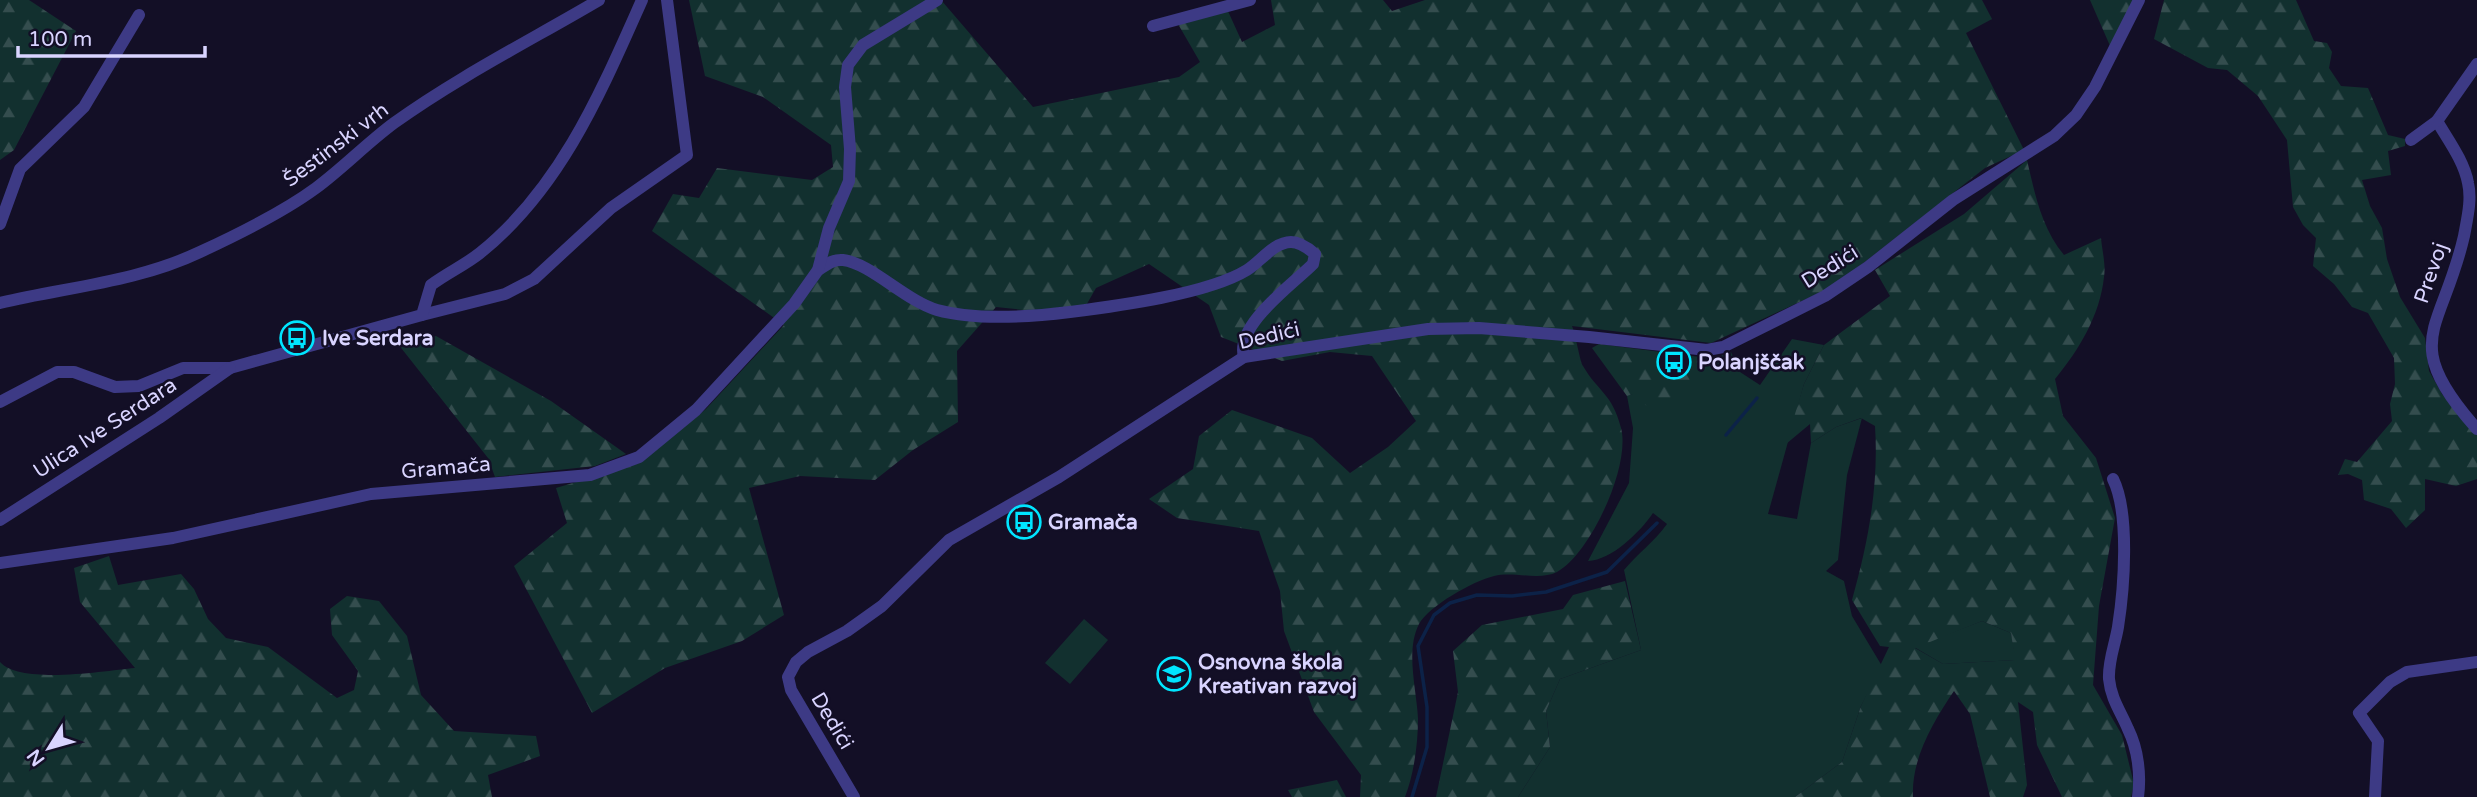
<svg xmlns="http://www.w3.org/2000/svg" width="2477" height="797" font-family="'Varela Round',sans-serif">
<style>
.green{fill:#12302f}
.forest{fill:url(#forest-firs);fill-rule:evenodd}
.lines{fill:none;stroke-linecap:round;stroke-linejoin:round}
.stream{stroke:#0c2248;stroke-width:3.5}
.minor{stroke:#3d3a85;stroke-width:12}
.labels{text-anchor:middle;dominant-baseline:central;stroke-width:5;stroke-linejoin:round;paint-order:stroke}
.street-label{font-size:21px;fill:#d9d4ff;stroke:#130f26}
.poi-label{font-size:21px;font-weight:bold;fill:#d9d4ff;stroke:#130f26;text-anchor:start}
</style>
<defs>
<pattern id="forest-firs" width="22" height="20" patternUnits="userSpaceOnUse" patternTransform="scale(1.75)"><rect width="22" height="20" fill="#12302f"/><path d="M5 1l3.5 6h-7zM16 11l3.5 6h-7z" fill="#344d4e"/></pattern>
</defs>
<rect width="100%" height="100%" fill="#130f26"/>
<g class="green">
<path d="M 1792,339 L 1824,345 L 1804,384 L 1768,514 L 1797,519 L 1811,443 L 1836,427 L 1862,418 L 1847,475 L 1838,560 L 1826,571 L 1844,581 L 1852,616 L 1882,666 L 1861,706 L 1842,762 L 1795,797 L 1518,797 L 1550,747 L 1546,711 L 1560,679 L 1641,650 L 1624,570 C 1638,553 1654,542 1667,524 L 1653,513 C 1640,532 1612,560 1588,561 L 1629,483 L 1633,428 L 1627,396 L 1700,368 L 1700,357 L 1718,357 L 1731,352 L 1740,372 L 1760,385 Z"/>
<path d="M 1084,619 L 1108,640 L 1070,684 L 1045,663 Z"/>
<path d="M 1982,621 L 2011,633 L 2016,660 L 1943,664 L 1914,647 Z"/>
</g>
<g class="forest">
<path d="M 0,0 L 29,0 L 76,31 L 14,150 L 0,160 Z"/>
<path d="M 689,0 L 941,0 L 1033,107 L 1179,77 L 1200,62 L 1178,24 L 1227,9 L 1242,42 L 1275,25 L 1271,0 L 1383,0 L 1392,11 L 1425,0 L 1982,0 L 1992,19 L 1966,33 L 2024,150 L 1985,168 L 1834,286 L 1711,343 L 1572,326 C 1576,336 1580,362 1583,366 C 1598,392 1612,393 1621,428 C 1631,466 1590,554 1557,572 C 1539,581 1513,571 1494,576 C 1473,581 1429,606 1419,624 C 1405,651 1417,691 1418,719 C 1418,743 1414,774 1405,797 L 1360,797 L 1361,775 L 1314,712 L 1284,631 L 1280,591 L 1259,531 L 1177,518 L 1149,499 L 1193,469 L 1199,436 L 1232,410 L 1312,438 L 1350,473 L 1388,447 L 1416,421 L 1372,356 L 1330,352 L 1282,361 L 1221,337 L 1209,305 L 1149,264 L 1096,288 L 1080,316 L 996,307 L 957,351 L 958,422 L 913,450 L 875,480 L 800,476 L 749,488 L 784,615 L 742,641 L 665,668 L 592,713 L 514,566 L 567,523 L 556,488 L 640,463 L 706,409 L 784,325 L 652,231 L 673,194 L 699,198 L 717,168 L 812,180 L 833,167 L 831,145 L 763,97 L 705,76 Z"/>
<path d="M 2090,0 L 2133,0 L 2111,48 Z"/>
<path d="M 2164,0 L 2296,0 L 2314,41 L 2327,43 L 2332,52 L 2329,68 L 2341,86 L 2368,88 L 2388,135 L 2405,139 L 2405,146 L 2388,151 L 2391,175 L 2362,180 L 2370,206 L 2382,228 L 2387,259 L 2400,297 L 2425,338 L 2429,371 L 2442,394 L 2477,434 L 2477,479 L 2456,486 L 2425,479 L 2425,510 L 2406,528 L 2391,509 L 2364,500 L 2362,480 L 2348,474 L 2338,475 L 2345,459 L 2357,462 L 2392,421 L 2390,404 L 2395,384 L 2394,358 L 2368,313 L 2352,307 L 2334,284 L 2313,266 L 2316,238 L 2303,225 L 2293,207 L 2287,140 L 2258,96 L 2227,70 L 2208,68 L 2154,39 Z"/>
<path d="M 2027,160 C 2035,194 2041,227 2064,255 L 2101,238 C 2102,250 2106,265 2104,277 C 2100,315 2079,350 2055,379 L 2063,416 L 2096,458 L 2115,518 L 2099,606 L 2093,685 L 2122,735 L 2134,784 L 2131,797 L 2062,797 L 2037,745 L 2033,712 L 2018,702 L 2027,785 L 2023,797 L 1990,797 L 1970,714 L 1954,691 C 1933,722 1911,759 1913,797 L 1795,797 L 1842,762 L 1861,706 L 1889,647 L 1880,646 L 1852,600 C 1868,543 1879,486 1875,426 L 1861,418 L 1836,427 L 1811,443 L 1810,424 L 1786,444 L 1804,384 L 1824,345 L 1890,296 L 1875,270 L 1964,214 ZM 1982,621 L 2011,633 L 2015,660 L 1943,664 L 1915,648 Z"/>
<path d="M 436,336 L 551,401 L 626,454 L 595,466 L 495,477 L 488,458 L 398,344 Z"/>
<path d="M 1599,344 L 1700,357 C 1701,386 1677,398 1657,415 L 1633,394 L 1627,396 L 1592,348 Z"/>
<path d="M 109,556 L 118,585 L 181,574 L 194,589 L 208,619 L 226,638 L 268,647 L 337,698 L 354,690 L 358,671 L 332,635 L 330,609 L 347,596 L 379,601 L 407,636 L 421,695 L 454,731 L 536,736 L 540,756 L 488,775 L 492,797 L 0,797 L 0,662 C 21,685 104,671 135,668 L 80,602 L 74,568 Z"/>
<path d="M 1625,581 L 1641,650 L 1560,679 L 1546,711 L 1550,747 L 1518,797 L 1436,797 L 1458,692 L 1453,651 L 1482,625 L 1563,609 L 1573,595 Z"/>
<path d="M 1337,780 L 1346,797 L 1292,797 L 1288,790 Z"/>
</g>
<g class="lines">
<g class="stream">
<path d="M 1726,435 L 1757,398"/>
<path d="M 1412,797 L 1427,747 L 1427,707 L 1418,646 L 1434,615 L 1450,603 L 1477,595 L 1512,596 L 1546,592 L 1607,572 L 1657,523"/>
</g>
<g class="minor">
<path d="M 1153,26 L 1250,0"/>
<path d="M 2477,64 L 2437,121 C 2448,140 2464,161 2468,183 C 2472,200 2467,219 2464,236 C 2442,332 2398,340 2477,429"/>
<path d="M 2411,140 L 2437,121"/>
<path d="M 0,224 L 20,169 L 84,107 L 139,15"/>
<path d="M 818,270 C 826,265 833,259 843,260 C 870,263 906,301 937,310 C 977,321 1029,317 1070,312 C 1117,306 1208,294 1247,270 C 1260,262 1274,242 1291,242 C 1300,242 1308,248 1315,254 L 1313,264 C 1292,285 1235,325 1244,357"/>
<path d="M 0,303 C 67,287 137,282 200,252 C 239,234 282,213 316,188 C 343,168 367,143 394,123 C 458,77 531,40 599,0"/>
<path d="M 422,315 L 505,294 L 534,279 L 611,208 L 687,155 L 667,0"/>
<path d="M 0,402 L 57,372 L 74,372 L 115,387 L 139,386 L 183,368 L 230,368 L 422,315 L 431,285 C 447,273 465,265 480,253 C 561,188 601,92 642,0"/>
<path d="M 2113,479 C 2130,513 2124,589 2118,627 C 2115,645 2108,661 2109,679 C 2111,699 2121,712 2128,729 C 2138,749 2141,775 2138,797"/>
<path d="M 0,520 L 159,418 L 230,368"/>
<path d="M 0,563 L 173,538 L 371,494 L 590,475 L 639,457 L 696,410 L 794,304 L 818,270 L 829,228 L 849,181 L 850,149 L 845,87 L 848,65 L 863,45 L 937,0"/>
<path d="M 854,797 L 791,690 L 788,677 L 796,662 L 808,652 L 847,631 L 882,606 L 949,540 L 1059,477 L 1244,357 L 1428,329 L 1479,328 L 1589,337 L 1707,350 L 1723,347 L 1825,296 L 1868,267 L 1953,200 L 2054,136 L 2076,115 L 2095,87 L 2139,0"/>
<path d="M 2375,797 L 2378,741 L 2359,713 L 2390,682 L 2407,672 L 2477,662"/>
</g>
</g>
<defs>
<symbol id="bus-ring" viewBox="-11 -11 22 22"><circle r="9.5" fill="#130f26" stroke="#00e5ff" stroke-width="1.5"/><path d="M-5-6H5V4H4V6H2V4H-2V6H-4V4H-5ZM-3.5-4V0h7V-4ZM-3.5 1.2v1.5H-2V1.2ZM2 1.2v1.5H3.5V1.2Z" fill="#00e5ff"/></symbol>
<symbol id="school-ring" viewBox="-11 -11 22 22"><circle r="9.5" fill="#130f26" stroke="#00e5ff" stroke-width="1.5"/><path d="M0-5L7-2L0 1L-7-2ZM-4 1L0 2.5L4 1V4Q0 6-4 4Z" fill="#00e5ff"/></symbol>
</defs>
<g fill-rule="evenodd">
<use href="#bus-ring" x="278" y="319" width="38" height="38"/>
<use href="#bus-ring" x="1655" y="343" width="38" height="38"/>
<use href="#bus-ring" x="1005" y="503" width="38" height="38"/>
<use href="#school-ring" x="1155" y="655" width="38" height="38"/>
</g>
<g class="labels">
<g class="street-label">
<text transform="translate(336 145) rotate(-37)">Šestinski vrh</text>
<text transform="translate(1830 267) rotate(-32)">Dedići</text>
<text transform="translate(2431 273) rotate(-71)">Prevoj</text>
<text transform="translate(1269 336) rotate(-13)">Dedići</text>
<text transform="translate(105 428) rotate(-33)">Ulica Ive Serdara</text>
<text transform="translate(446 468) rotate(-5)">Gramača</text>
<text transform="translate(832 721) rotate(59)">Dedići</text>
</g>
<g class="poi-label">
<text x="322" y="338">Ive Serdara</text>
<text x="1698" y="362">Polanjščak</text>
<text x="1048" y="522">Gramača</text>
<text x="1198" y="662">Osnovna škola<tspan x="1198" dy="24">Kreativan razvoj</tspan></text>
</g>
</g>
<g transform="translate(49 748) rotate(233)" stroke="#130f26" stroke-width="5" paint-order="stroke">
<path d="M0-5L12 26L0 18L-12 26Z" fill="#d9d4ff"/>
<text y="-10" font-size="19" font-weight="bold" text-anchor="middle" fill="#d9d4ff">N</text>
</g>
<path d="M18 46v10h187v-10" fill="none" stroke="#d9d4ff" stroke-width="3.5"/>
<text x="28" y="46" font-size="21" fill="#d9d4ff" stroke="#130f26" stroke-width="5" paint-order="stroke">100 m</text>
</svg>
